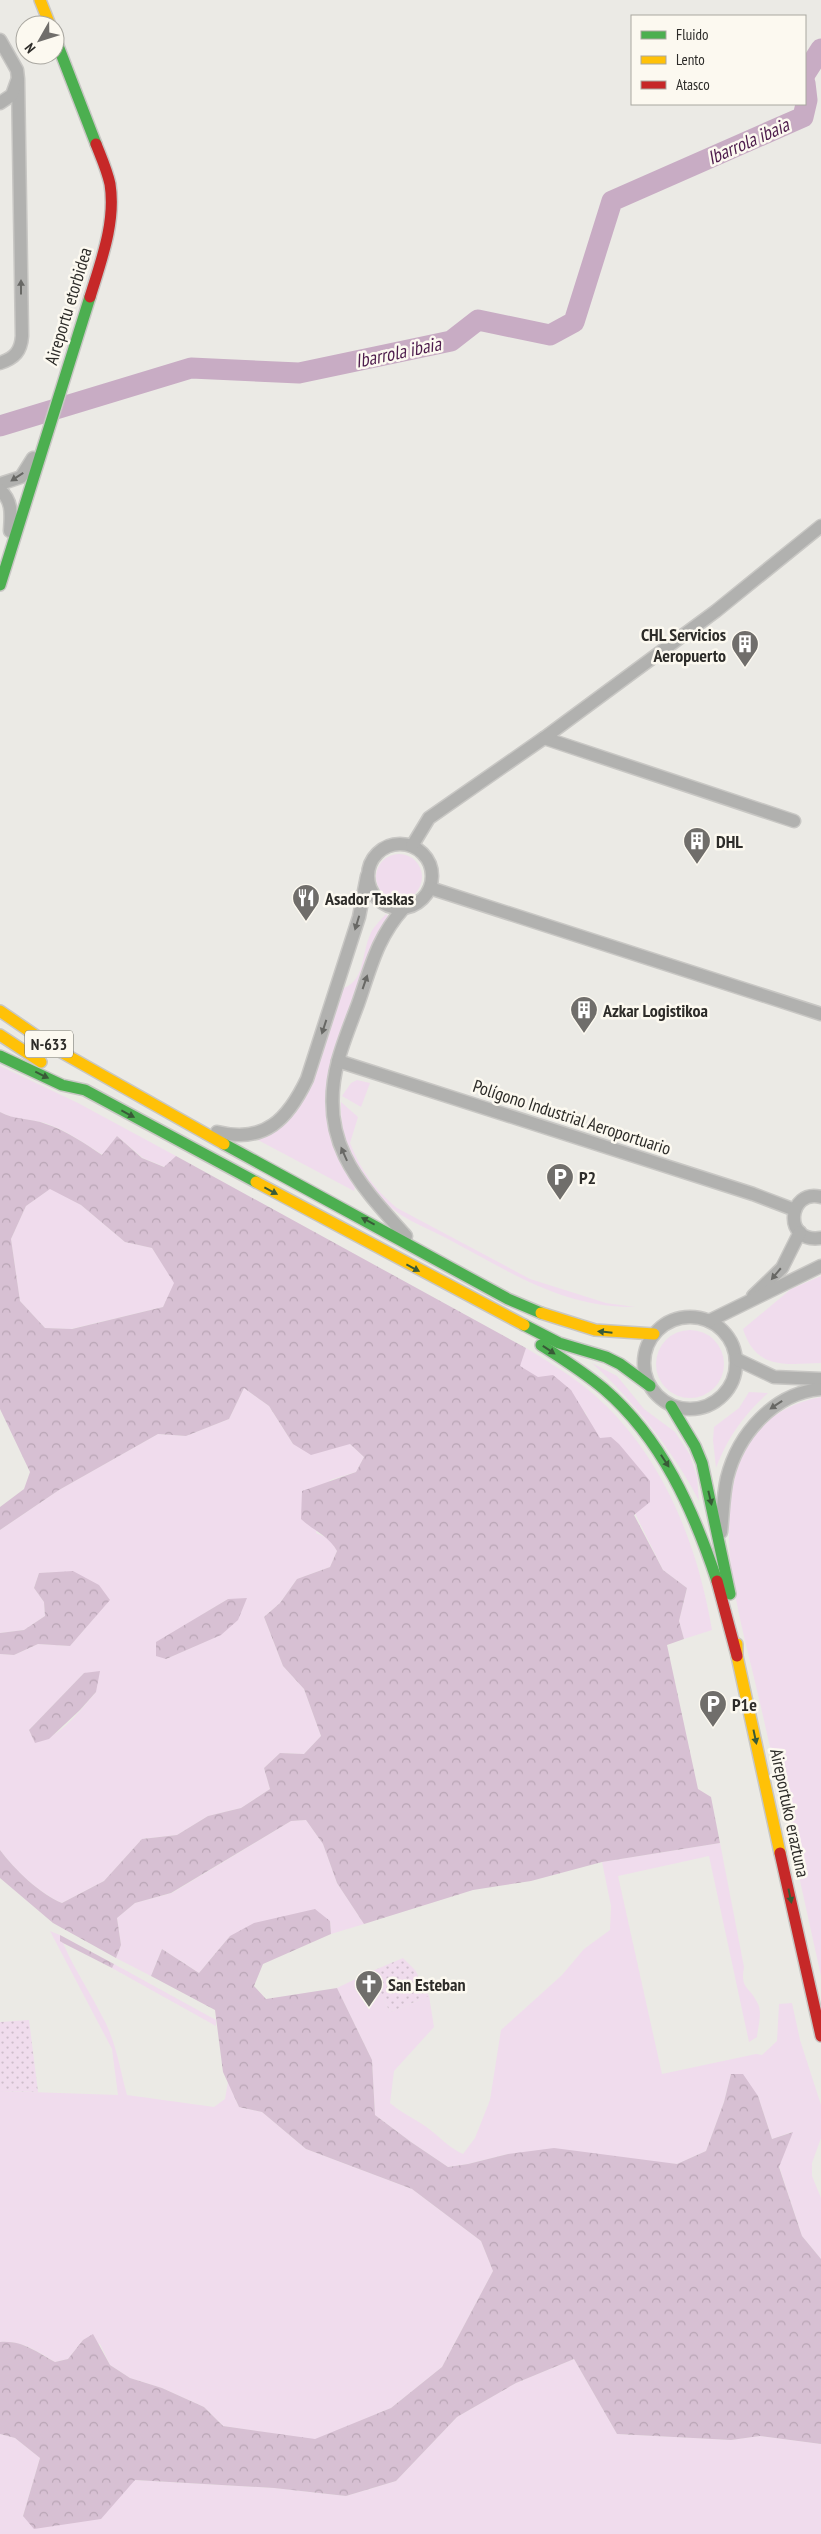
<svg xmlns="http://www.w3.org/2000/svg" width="821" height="2534" font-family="'PT Sans Narrow',sans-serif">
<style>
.grass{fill:#f0dced;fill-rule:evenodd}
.forest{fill:url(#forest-crowns);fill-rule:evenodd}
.park{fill:url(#park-dots)}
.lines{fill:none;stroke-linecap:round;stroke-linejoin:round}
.river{stroke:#c8acc4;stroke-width:21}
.street-casing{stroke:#c8c7c4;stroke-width:15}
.fast-casing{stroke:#c8c7c4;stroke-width:14}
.slow-casing{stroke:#c8c7c4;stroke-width:14}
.jam-casing{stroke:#c8c7c4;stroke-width:14}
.street{stroke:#b1b1af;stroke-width:12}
.fast{stroke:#4caf50;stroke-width:11}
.slow{stroke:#ffc107;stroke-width:11}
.jam{stroke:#c62828;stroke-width:11}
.oneway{fill:#686865}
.oneway2{fill:#385a37}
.labels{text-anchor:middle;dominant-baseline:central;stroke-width:5;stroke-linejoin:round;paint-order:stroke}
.shield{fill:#fcf9f0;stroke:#6b6a65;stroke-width:1}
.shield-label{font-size:16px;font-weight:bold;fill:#2d2c29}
.street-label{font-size:18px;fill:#2d2c29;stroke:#fcf9f0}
.poi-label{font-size:18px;font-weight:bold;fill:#2d2c29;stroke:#fcf9f0;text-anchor:start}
.water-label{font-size:19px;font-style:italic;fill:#4d1c4c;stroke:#fcf9f0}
</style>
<defs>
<pattern id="forest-crowns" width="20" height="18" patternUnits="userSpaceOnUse" patternTransform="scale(1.25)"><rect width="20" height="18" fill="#d7c0d3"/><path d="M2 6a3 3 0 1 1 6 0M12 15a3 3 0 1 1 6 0" fill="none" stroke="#b9a5b5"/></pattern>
<pattern id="park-dots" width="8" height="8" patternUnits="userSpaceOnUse" patternTransform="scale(1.25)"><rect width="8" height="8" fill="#f0dced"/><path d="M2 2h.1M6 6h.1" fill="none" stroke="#cebdcb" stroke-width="1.8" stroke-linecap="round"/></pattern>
</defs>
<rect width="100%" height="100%" fill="#ebeae5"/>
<g class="grass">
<circle cx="399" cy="877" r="23"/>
<path d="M 386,914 L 390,918 L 378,934 L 371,950 L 330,1072 C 321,1119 331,1147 355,1187 L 354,1191 L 258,1140 L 287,1123 L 306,1095 L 340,989 C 365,984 361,955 370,935 C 373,927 380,921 386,914 Z"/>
<path d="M 0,1066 L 78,1103 L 176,1156 L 165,1167 L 143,1158 L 117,1136 L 103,1155 C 84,1143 66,1130 45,1123 C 30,1119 14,1120 0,1112 Z"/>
<path d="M 357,1080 L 370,1083 L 361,1107 L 342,1096 L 351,1083 Z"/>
<path d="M 341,1102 L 358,1117 L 350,1143 C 361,1170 374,1189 397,1208 L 530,1279 L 606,1303 L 635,1307 C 563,1308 510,1272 448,1239 C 429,1229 405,1220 389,1206 C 359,1179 339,1143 341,1102 Z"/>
<path d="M 51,1188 L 81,1205 L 125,1242 L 152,1248 L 175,1283 L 163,1307 L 71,1329 L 45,1328 L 20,1301 L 11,1239 L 26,1206 Z"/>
<path d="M 821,1276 L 821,1363 C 785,1364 756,1370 743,1329 L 791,1289 Z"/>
<circle cx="690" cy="1364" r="34"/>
<path d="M 526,1348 C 549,1362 572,1376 592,1393 C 662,1453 697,1542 712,1630 L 684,1639 L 679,1621 L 687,1588 L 663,1570 L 585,1412 L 519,1366 Z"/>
<path d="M 592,1363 L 617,1376 L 644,1409 L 675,1432 L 690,1455 L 697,1477 L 699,1501 C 675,1453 632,1399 592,1363 Z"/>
<path d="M 244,1388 L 269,1406 L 293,1444 L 350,1444 L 364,1457 L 356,1472 L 330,1480 L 316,1533 L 330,1539 L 337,1551 L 330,1567 L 297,1579 L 280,1603 L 264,1617 L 283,1666 L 304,1689 L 321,1736 L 304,1754 L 280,1753 L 264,1768 L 270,1789 L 241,1808 L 208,1816 L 177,1835 L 142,1839 L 104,1881 L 62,1903 C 39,1893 15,1870 0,1850 L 0,1654 L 14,1655 L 38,1644 L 70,1646 L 94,1618 L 73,1572 L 39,1573 L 34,1588 L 44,1602 L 45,1616 L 24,1630 L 0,1633 L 0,1530 L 59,1490 L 158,1434 L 186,1436 L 229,1419 ZM 228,1599 L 220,1635 L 166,1659 L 203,1614 ZM 84,1673 L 96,1692 C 80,1711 60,1738 35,1742 L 29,1730 Z"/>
<path d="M 749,1392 L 768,1393 C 743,1416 728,1437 716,1468 L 713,1440 L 714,1427 L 739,1408 Z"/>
<path d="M 821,1397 L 821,1976 C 801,1885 781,1794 760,1703 C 745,1635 720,1561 732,1491 C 741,1439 769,1407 821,1397 Z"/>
<path d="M 306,1820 L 323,1844 L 337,1883 L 364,1924 L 331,1934 L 330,1921 L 230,1936 L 199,1973 L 162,1949 L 151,1976 L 116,1958 L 121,1945 L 117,1918 L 135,1903 L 172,1893 L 291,1821 Z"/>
<path d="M 720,1843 L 744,1967 C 740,1989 749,1986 757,2002 C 763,2012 758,2026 757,2037 L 749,2042 L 709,1856 L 618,1876 L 662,2074 L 756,2054 L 762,2055 L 777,2041 L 779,2004 L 792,2003 L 800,2040 L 821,2105 L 821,2138 L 812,2163 L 812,2176 L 821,2198 L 821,2259 L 802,2236 L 779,2166 L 792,2132 L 772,2139 L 758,2096 L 731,2074 L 724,2102 L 706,2151 L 677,2164 L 508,2154 L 468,2164 L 448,2167 L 411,2142 L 375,2115 L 372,2060 L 337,1988 L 370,1972 L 390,2012 L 429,1996 L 434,2027 L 394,2071 L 390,2103 C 403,2114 412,2117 425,2126 C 438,2135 449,2148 463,2154 L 475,2138 L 490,2100 L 501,2030 L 562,1975 L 584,1949 L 610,1930 L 611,1906 L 602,1862 Z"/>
<path d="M 50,1931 L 60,1935 L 60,1941 L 63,1943 C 74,1969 90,1992 103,2018 C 116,2041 120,2070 127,2095 L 214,2107 L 225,2099 L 228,2082 L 239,2107 L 262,2112 L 306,2149 L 412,2189 L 481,2241 L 493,2271 L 442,2367 L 391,2408 L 315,2440 L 223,2426 L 204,2407 L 162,2388 L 130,2378 L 110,2365 L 100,2344 L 83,2340 L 68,2359 L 55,2362 C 37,2351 21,2340 0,2342 L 0,2091 L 118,2095 L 112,2049 Z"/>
<path d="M 114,1964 L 216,2020 L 216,2026 L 112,1968 Z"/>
<path d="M 574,2359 L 617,2434 L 731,2440 L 760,2436 L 821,2444 L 821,2534 L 0,2534 L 0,2434 L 15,2438 L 40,2458 L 23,2516 L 117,2497 L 134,2480 L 274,2488 L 346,2496 L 396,2481 L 457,2417 L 516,2383 Z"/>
</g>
<g class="forest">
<path d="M 0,1112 C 14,1120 31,1118 46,1124 C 67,1131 84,1143 102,1155 L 117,1136 L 142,1158 L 164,1167 L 176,1156 L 526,1348 L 520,1366 L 538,1377 L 553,1375 L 571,1390 L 600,1438 L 611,1437 L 619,1444 L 650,1481 L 650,1502 L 634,1515 L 663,1570 L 687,1588 L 679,1621 L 684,1639 L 667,1645 L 698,1789 L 711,1797 L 720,1843 L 602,1862 L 531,1881 L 473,1890 L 364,1924 L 337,1883 L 323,1844 L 306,1820 L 291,1821 L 171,1893 L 135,1903 L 117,1918 L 121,1945 L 116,1958 L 53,1923 L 0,1878 L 0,1850 C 15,1870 40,1894 62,1903 L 104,1881 L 142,1839 L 177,1835 L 208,1816 L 241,1808 L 270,1789 L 264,1768 L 280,1753 L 304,1754 L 321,1736 L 304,1689 L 283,1666 L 264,1617 L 280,1603 L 297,1579 L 330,1567 L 337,1551 C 329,1536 314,1531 301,1519 L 302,1491 L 356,1472 L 364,1457 L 350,1444 L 311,1455 L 293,1444 L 269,1406 L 244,1388 L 229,1419 L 186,1436 L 158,1434 L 59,1490 L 0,1530 L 0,1507 L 24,1489 L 30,1472 L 0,1409 ZM 50,1189 L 81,1205 L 125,1242 L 152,1248 L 174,1283 L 163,1307 L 72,1329 L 45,1328 L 20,1301 L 11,1239 L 26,1206 Z"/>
<path d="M 73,1571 L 99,1585 L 110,1600 L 70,1646 L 38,1644 L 14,1655 L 0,1654 L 0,1633 L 24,1630 L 45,1616 L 44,1602 L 34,1588 L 39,1573 Z"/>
<path d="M 247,1598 L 238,1620 L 221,1635 L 166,1659 L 156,1656 L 156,1642 L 228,1599 Z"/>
<path d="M 100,1671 L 96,1692 L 80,1710 L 49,1739 L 35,1743 L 29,1730 L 84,1673 Z"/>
<path d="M 315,1909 L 330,1921 L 331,1934 L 263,1964 L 254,1986 L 266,1999 L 337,1988 L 372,2060 L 375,2115 L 411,2142 L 448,2167 L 468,2164 L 508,2154 L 554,2148 L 677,2164 L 706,2151 L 724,2102 L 731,2074 L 743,2074 L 758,2096 L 772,2139 L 793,2132 L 779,2167 L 802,2236 L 821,2259 L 821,2444 L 760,2436 L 731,2440 L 617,2434 L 574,2359 L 516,2383 L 457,2417 L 396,2481 L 346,2496 L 274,2488 L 135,2480 L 101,2519 L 34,2529 L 23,2516 L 40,2458 L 15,2438 L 0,2434 L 0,2342 C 22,2340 37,2352 55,2362 L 68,2359 L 83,2340 L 93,2334 L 110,2365 L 130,2378 L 162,2388 L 204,2407 L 223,2426 L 315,2439 L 391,2408 L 442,2367 L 493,2271 L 481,2241 L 412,2189 L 306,2149 L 262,2112 L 239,2107 L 223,2072 L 215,2010 L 151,1976 L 162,1949 L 199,1973 L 230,1936 L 254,1923 Z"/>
<path d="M 60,1935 L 114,1964 L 112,1968 L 63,1943 L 60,1941 Z"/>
</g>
<g class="park">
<path d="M 403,1958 L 415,1970 L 429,1996 L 390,2012 L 370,1972 Z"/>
<path d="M 29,2020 L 38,2092 L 0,2091 L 0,2022 Z"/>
</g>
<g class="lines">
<g class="river">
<path d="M 805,74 L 821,49"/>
<path d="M 0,426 L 191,368 L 299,373 L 451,341 L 478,320 L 550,335 L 574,322 L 612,201 L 803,117 L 807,100 L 805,83"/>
</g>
<defs>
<g id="street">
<path d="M 0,40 L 17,70 L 18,79 L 22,336 C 21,351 15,358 0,363"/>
<path d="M 0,103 L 12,95 L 17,81"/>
<path d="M 0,484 L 21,477 L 33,458"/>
<path d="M 0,490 C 13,501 11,515 10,531"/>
<path d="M 544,738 L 794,821"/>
<circle cx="400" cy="876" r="32"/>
<path d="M 412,846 L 429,818 L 544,738 L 716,611 L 821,526"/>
<path d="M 430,888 L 821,1014"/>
<path d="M 403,909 C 377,938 371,967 358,1004 C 351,1023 343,1042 338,1061 C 317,1140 357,1182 406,1236"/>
<path d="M 338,1061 L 753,1194 L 795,1210"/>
<path d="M 217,1132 C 265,1144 288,1119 307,1079 L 359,917 L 367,876"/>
<path d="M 821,1197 C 788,1188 782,1244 821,1238"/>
<path d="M 753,1296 L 782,1268 L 800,1232"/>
<circle cx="690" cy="1363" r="46"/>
<path d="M 709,1321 L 821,1266"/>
<path d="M 736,1359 L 774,1377 L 821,1379"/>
<path d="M 721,1532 C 723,1514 723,1496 727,1478 C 738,1434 774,1393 821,1389"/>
</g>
<g id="fast">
<path d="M 55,38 L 96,144"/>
<path d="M 0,585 L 90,297"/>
<path d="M 0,1056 L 62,1085 L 85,1090 L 256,1182"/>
<path d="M 224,1144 L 508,1299 L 541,1313"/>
<path d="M 524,1325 L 559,1343 L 606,1357 L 620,1364 L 650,1386"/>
<path d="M 541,1345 C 563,1359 584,1372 604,1389 C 662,1439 693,1509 717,1581"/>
<path d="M 671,1406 L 695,1446 L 702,1463 L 730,1594"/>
</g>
<g id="slow">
<path d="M 40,0 L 50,25"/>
<path d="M 0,1011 L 54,1048 L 224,1144"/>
<path d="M 0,1035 L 41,1062"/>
<path d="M 256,1182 L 524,1325"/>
<path d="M 541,1313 L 595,1330 L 654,1334"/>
<path d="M 737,1644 L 737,1656 L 780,1853"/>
</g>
<g id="jam">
<path d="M 90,297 C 101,261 116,222 110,184 C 107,170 101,157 96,144"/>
<path d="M 717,1581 L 737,1656"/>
<path d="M 780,1853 L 821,2036"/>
</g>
</defs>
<use href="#street" class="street-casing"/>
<use href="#fast" class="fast-casing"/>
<use href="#slow" class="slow-casing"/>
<use href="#jam" class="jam-casing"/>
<use href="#street" class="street"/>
<use href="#fast" class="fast"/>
<use href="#slow" class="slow"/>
<use href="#jam" class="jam"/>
</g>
<defs><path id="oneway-solid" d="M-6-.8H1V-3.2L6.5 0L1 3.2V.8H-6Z" transform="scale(1.25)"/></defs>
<g class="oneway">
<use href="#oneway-solid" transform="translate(21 287) rotate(-90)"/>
<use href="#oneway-solid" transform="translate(17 477) rotate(147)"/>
<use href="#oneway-solid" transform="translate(357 923) rotate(107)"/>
<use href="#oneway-solid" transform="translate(365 982) rotate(-71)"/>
<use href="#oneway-solid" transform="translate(324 1027) rotate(108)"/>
<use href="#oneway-solid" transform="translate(344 1154) rotate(-114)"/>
<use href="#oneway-solid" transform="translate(776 1274) rotate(130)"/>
<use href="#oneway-solid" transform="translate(776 1405) rotate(146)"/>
</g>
<g class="oneway2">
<use href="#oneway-solid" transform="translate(42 1075) rotate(26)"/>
<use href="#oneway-solid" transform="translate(128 1114) rotate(28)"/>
<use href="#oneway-solid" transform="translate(271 1191) rotate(28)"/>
<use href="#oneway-solid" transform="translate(368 1221) rotate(-152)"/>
<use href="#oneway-solid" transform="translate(413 1268) rotate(28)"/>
<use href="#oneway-solid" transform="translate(605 1332) rotate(-174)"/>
<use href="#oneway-solid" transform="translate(549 1350) rotate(34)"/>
<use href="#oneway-solid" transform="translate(665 1461) rotate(57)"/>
<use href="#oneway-solid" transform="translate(710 1498) rotate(77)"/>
<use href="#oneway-solid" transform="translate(755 1737) rotate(78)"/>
<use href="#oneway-solid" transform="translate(790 1896) rotate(78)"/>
</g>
<defs>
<symbol id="building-pin" viewBox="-11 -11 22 30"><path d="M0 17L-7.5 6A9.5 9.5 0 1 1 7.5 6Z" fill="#706e6b" stroke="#fcf9f0"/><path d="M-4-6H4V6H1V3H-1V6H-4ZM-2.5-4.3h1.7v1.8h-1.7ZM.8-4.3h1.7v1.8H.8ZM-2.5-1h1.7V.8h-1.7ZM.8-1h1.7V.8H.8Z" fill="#fff"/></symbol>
<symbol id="restaurant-pin" viewBox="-11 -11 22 30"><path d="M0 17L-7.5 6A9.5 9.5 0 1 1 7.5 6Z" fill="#706e6b" stroke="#fcf9f0"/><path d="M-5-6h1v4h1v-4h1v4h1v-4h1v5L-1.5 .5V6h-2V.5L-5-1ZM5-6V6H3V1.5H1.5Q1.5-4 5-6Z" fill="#fff"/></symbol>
<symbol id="parking-pin" viewBox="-11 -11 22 30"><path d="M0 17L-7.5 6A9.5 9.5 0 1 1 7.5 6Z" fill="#706e6b" stroke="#fcf9f0"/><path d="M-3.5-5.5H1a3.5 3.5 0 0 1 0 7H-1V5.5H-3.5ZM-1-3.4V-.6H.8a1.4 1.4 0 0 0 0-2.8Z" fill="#fff"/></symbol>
<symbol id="church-pin" viewBox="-11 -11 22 30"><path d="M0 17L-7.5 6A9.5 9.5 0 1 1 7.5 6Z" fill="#706e6b" stroke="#fcf9f0"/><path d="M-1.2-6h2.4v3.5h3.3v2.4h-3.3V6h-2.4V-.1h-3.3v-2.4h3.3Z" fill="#fff"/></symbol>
</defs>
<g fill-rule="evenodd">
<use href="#building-pin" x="729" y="628" width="32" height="43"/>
<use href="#building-pin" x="681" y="825" width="32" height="43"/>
<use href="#restaurant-pin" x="290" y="882" width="32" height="43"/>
<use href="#building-pin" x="568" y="994" width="32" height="43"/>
<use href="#parking-pin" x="544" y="1161" width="32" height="43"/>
<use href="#parking-pin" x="697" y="1688" width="32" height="43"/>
<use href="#church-pin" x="353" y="1968" width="32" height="43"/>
</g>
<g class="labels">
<rect class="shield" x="25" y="1030.5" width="48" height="27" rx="4"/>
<g class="shield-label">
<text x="49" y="1044">N-633</text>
</g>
<g class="street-label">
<text transform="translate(68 306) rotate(-73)">Aireportu etorbidea</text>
<text transform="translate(572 1117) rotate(18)">Polígono Industrial Aeroportuario</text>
<text transform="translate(790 1813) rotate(78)">Aireportuko eraztuna</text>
</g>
<g class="poi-label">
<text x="726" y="634" text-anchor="end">CHL Servicios<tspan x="726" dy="21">Aeropuerto</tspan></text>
<text x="716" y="841">DHL</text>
<text x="325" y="898">Asador Taskas</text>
<text x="603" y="1010">Azkar Logistikoa</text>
<text x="579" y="1177">P2</text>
<text x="732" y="1704">P1e</text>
<text x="388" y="1984">San Esteban</text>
</g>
<g class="water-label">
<text transform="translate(748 141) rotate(-24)">Ibarrola ibaia</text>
<text transform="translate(398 352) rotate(-12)">Ibarrola ibaia</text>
</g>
</g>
<rect x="631" y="15" width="175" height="90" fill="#fcf9f0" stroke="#a9a7a0"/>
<rect x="641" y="31" width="25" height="8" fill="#4caf50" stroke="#a9a7a0"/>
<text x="676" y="40" font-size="15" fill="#2d2c29">Fluido</text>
<rect x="641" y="56" width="25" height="8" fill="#ffc107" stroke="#a9a7a0"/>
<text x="676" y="65" font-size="15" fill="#2d2c29">Lento</text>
<rect x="641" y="81" width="25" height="8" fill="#c62828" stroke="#a9a7a0"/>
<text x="676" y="90" font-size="15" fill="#2d2c29">Atasco</text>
<g transform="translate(40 40) rotate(231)"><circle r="24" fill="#fcf9f0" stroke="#a9a7a0"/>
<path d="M0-4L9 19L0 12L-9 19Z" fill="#706e6b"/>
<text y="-8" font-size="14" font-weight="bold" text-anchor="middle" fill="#2d2c29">N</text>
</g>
</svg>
